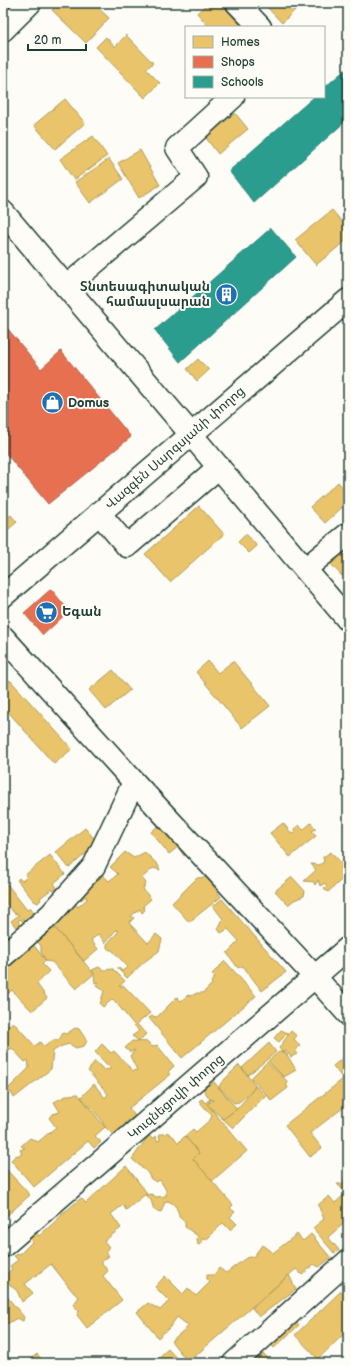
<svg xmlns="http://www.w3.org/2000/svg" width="351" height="1366" font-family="'Balsamiq Sans','Noto Sans Armenian',sans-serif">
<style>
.homes{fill:#e9c46a;stroke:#ac9c5a}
.shops{fill:#e76f51;stroke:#ab6048}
.schools{fill:#2a9d8f;stroke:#278074}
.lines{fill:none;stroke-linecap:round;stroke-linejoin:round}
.minor-casing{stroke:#1f3d34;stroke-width:25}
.highway-casing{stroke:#1f3d34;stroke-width:25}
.minor{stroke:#fdfcf7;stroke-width:22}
.highway{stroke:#fdfcf7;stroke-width:22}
.labels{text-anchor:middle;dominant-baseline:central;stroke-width:4;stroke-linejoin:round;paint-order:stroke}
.poi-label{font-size:13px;font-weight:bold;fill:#1f3d34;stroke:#fdfcf7;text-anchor:start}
.street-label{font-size:13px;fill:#1f3d34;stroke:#fdfcf7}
</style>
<rect width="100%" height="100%" fill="#fdfcf7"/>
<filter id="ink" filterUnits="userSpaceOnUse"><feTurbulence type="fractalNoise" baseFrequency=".025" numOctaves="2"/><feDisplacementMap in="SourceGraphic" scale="8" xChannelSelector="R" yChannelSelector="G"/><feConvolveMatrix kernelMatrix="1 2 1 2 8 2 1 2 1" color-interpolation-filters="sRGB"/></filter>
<g filter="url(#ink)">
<g class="homes">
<path d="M 58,3 L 93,3 L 109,18 L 86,43 L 52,10 Z"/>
<path d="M 208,3 L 223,3 L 245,27 L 209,27 L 197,13 Z"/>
<path d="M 263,3 L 298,3 L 300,5 L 282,23 Z"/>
<path d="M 126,35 L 153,63 L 146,69 L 160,83 L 145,98 L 96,47 L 106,37 L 115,47 Z"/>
<path d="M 65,99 L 85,123 L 55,149 L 34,125 Z"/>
<path d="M 235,113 L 248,129 L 218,154 L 206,138 Z"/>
<path d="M 93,136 L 107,156 L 74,180 L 60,159 Z"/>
<path d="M 140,150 L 160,185 L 139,198 L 118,163 Z"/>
<path d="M 109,159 L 123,179 L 90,203 L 75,182 Z"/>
<path d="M 332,210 L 348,229 L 348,239 L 316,265 L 295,240 Z"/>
<path d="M 198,359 L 209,370 L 197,381 L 187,369 Z"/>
<path d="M 338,482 L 348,493 L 348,502 L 325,523 L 310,507 Z"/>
<path d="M 199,506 L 224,534 L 170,582 L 145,554 Z"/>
<path d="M 11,515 L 17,522 L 3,534 L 3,521 Z"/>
<path d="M 246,534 L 257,546 L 249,553 L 238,542 Z"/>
<path d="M 348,545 L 348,571 L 342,576 L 329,562 Z"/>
<path d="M 208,661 L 218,673 L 233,661 L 270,706 L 242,728 L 196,672 Z"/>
<path d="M 113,670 L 130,690 L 106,710 L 89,690 Z"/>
<path d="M 10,680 L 72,749 L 54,764 L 3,706 L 3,686 Z"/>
<path d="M 152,814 L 188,853 L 184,856 L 178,847 L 169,854 L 151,832 L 158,826 Z"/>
<path d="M 283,823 L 292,834 L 295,833 L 294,829 L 299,825 L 303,830 L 311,823 L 316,829 L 312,831 L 316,836 L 290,857 L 270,833 Z"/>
<path d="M 85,828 L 98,843 L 69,868 L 56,852 Z"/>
<path d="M 125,852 L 134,858 L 145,852 L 158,865 L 160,870 L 153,868 L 142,878 L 146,883 L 143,889 L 151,899 L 143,906 L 145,910 L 142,913 L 140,909 L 131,916 L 134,918 L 129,923 L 148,943 L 156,934 L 162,939 L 159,951 L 144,962 L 127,978 L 118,969 L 118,967 L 122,971 L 128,967 L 112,950 L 110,950 L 107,948 L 107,944 L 119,931 L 116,930 L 105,943 L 99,934 L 91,940 L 98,949 L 84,961 L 57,930 L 51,917 L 57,912 L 64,918 L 68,915 L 67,912 L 74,902 L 78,907 L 87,899 L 86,896 L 81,900 L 83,894 L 101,873 L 109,881 L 118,874 L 110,867 Z"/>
<path d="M 331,852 L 348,870 L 348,874 L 328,892 L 324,888 L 327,886 L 325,883 L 320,886 L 318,880 L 315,885 L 314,882 L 304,881 L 316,870 L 311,864 L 319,865 L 324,862 L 323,857 Z"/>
<path d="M 50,855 L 65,874 L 54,883 L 57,888 L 53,891 L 52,889 L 40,898 L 41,900 L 38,903 L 34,901 L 17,880 L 19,878 L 22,881 L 27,877 L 25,875 Z"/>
<path d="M 207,877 L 221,897 L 189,922 L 172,903 L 197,878 Z"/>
<path d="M 292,877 L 305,891 L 304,896 L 294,900 L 288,905 L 275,891 Z"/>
<path d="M 7,884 L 27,910 L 30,907 L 34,912 L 26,919 L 25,917 L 23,918 L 25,921 L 23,922 L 20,919 L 18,922 L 22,926 L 17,929 L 11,921 L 19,915 L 14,913 L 3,900 L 3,887 Z"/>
<path d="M 222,899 L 286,972 L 262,991 L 243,966 L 238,968 L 227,953 L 239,941 L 228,929 L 221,933 L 218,929 L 223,919 L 213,906 Z"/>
<path d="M 52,927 L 57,930 L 94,974 L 76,989 L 52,962 L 46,961 L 41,952 L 41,946 L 36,940 Z"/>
<path d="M 29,939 L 46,961 L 42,964 L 49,971 L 37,984 L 47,998 L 32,1011 L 12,990 L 3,999 L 3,968 L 17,956 Z"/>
<path d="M 225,961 L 256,996 L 182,1058 L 149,1018 L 152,1016 L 157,1017 L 177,997 L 181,1001 L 188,995 L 191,996 L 197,993 L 203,993 L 212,984 L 211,982 L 215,977 L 212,974 Z"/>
<path d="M 99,967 L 103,970 L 113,969 L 125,981 L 119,986 L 124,986 L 150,1013 L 137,1024 L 146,1034 L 139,1041 L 132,1036 L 139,1031 L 113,999 L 103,1007 L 100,1004 L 104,991 L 96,985 L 99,982 L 95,983 L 94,974 L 92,970 Z"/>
<path d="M 13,1022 L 35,1046 L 40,1042 L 44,1047 L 53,1040 L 59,1040 L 63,1033 L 66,1034 L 75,1028 L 79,1029 L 87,1041 L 84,1046 L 76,1048 L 69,1044 L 62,1046 L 53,1051 L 51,1069 L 14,1098 L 11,1092 L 8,1095 L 3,1095 L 3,1083 L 9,1088 L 29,1068 L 28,1060 L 25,1062 L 12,1048 L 9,1050 L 3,1042 L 3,1030 Z"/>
<path d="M 281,1030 L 288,1033 L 279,1042 L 274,1038 Z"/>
<path d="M 291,1031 L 297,1036 L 294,1039 L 300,1046 L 295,1050 L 297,1054 L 291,1057 L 286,1051 L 282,1052 L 279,1048 Z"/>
<path d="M 132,1041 L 148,1042 L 152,1047 L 157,1045 L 174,1066 L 168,1072 L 170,1075 L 129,1108 L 135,1116 L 125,1123 L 127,1126 L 114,1135 L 105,1127 L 101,1119 L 81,1097 L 94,1084 L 105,1098 L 108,1094 L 88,1071 L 95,1061 L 104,1070 L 111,1069 L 95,1052 L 102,1044 L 111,1053 L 114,1051 L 133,1071 L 137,1070 L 130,1056 L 135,1050 L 130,1052 L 125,1048 Z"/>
<path d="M 269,1043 L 276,1052 L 248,1075 L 242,1068 Z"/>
<path d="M 279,1052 L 286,1053 L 296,1070 L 284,1077 L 268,1061 Z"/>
<path d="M 348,1054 L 348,1104 L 310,1133 L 322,1148 L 310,1157 L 285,1125 L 343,1079 L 333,1066 Z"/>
<path d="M 267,1062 L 288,1082 L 286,1083 L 288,1088 L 271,1101 L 269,1097 L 267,1096 L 251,1078 Z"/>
<path d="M 239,1065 L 255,1085 L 253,1090 L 239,1102 L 234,1103 L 219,1087 L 221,1083 Z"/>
<path d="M 214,1082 L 237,1109 L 223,1119 L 207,1104 L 214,1100 L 210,1099 L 203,1089 Z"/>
<path d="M 256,1086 L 265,1096 L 233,1128 L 223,1119 L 237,1109 Z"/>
<path d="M 78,1094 L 105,1127 L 95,1136 L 101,1142 L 94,1148 L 88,1141 L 34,1187 L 11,1160 L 15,1156 L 22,1154 L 20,1150 L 25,1148 L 21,1146 L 30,1138 L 38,1142 L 56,1127 L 49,1118 L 52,1114 L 60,1112 L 54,1102 L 68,1095 Z"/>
<path d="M 202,1099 L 205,1103 L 210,1099 L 211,1100 L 207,1104 L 247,1151 L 212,1181 L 193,1159 L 199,1153 L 185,1136 L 193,1129 L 196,1132 L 210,1120 L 212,1116 L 199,1101 Z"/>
<path d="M 167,1132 L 174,1137 L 178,1143 L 185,1136 L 199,1153 L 193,1159 L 233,1205 L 230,1208 L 235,1212 L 230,1217 L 237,1224 L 230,1230 L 223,1223 L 206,1240 L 202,1238 L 202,1243 L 198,1245 L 197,1239 L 198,1236 L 185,1227 L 185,1222 L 179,1217 L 179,1214 L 176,1207 L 172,1203 L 168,1201 L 165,1202 L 161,1212 L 154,1210 L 151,1200 L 145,1195 L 151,1194 L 156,1197 L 166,1196 L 166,1190 L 160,1180 L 156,1182 L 151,1179 L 147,1172 L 132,1159 L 149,1135 L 152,1139 L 156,1136 L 157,1141 L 160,1140 L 159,1134 L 166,1134 Z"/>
<path d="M 126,1166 L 147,1193 L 126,1210 L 123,1205 L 111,1214 L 121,1228 L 104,1241 L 109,1247 L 106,1252 L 109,1256 L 101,1262 L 108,1271 L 103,1276 L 122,1300 L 87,1328 L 77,1315 L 79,1311 L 73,1305 L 79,1297 L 73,1292 L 51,1264 L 25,1284 L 33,1293 L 22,1302 L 17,1291 L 7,1282 L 7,1278 L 5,1275 L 12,1269 L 10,1266 L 18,1260 L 14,1256 L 21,1253 L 32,1242 L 27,1237 L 34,1230 L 39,1236 L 60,1217 L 62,1213 L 67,1210 L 81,1198 L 86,1203 Z"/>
<path d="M 5,1168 L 30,1195 L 3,1219 L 3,1171 Z"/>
<path d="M 348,1173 L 348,1220 L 328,1237 L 339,1250 L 334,1253 L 313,1228 L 324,1219 L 318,1205 L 329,1196 L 335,1203 L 346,1193 L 337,1184 L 343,1184 L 346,1175 Z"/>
<path d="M 297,1234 L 303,1241 L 311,1234 L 331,1258 L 319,1267 L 314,1264 L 302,1275 L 296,1269 L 188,1362 L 171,1341 L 189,1326 L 177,1317 L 170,1327 L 158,1338 L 137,1312 L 148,1303 L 160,1310 L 169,1301 L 155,1287 L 165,1276 L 183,1294 L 188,1288 L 196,1296 L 210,1282 L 207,1279 L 207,1275 L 214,1275 L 219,1268 L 226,1273 L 246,1258 L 254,1256 L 262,1245 L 273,1253 Z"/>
<path d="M 289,1275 L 296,1289 L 259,1317 L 252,1308 Z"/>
<path d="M 341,1291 L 348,1299 L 348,1330 L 318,1359 L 295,1335 Z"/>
<path d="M 3,1292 L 24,1317 L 23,1321 L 17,1318 L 7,1324 L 3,1320 Z"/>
<path d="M 289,1314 L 299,1325 L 274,1348 L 264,1337 Z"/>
<path d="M 168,1349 L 181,1363 L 164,1363 L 159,1357 Z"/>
<path d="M 37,1354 L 45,1363 L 26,1363 Z"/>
<path d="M 264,1354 L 272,1363 L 254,1363 L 253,1362 Z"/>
</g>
<g class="shops">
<path d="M 3,323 L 41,369 L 61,351 L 131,437 L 48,504 L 3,450 Z"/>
<path d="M 51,589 L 69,611 L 43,635 L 24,613 Z"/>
</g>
<g class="schools">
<path d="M 346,69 L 348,71 L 348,119 L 254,203 L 229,171 L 314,97 L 324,97 L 324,88 Z"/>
<path d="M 271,228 L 296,257 L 180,362 L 155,330 Z"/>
</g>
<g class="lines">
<defs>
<g id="minor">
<path d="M 237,3 L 260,27"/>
<path d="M 3,30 L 30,3"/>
<path d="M 3,212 L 348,620"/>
<path d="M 66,287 L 196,177 L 177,148 L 233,97"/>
<path d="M 99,513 L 127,546 L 219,467"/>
<path d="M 305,569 L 348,534"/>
<path d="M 3,637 L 134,782 L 315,977 L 348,1014"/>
<path d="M 3,956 L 50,915 L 94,866 L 134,782"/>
<path d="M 3,1246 L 348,948"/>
<path d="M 234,1363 L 348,1261"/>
</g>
<path id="highway" d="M 3,596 L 348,300"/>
</defs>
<use href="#minor" class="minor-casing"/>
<use href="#highway" class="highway-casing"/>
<use href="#minor" class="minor"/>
<use href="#highway" class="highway"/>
</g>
</g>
<defs>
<symbol id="building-disc" viewBox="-11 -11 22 22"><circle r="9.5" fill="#1f6fb2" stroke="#fdfcf7"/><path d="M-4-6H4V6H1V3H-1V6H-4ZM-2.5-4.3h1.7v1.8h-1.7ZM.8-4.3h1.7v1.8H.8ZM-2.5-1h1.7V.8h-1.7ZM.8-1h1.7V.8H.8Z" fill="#fff"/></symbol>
<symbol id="shop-disc" viewBox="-11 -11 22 22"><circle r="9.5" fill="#1f6fb2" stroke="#fdfcf7"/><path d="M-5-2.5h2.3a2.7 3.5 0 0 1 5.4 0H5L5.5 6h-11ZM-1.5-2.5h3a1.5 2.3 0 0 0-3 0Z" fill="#fff"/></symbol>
<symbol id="supermarket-disc" viewBox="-11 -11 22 22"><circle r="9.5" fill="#1f6fb2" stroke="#fdfcf7"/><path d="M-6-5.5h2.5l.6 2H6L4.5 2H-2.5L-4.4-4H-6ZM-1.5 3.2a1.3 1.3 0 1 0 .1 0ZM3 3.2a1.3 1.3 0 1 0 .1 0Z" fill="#fff"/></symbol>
</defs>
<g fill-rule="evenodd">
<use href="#building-disc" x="214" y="282" width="25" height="25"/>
<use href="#shop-disc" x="40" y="390" width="25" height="25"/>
<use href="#supermarket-disc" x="34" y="600" width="25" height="25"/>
</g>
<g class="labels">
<g class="poi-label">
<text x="210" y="287" text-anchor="end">Տնտեսագիտական<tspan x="210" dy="15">համասլսարան</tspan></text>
<text x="68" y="403">Domus</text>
<text x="62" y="612">Եգան</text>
</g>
<g class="street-label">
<text transform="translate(175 448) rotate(-41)">Վազգեն Սարգսյանի փողոց</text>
<text transform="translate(176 1097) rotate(-41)">Կուզնեցովի փողոց</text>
</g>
</g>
<rect width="351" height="1366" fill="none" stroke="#fdfcf7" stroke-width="16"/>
<rect x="8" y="8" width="335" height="1350" fill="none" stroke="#1f3d34" stroke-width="1.5" filter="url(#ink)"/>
<rect x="185" y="26" width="140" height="72" fill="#fdfcf7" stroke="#a4b0a9"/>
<rect x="193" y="36" width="20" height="12" fill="#e9c46a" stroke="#a4b0a9"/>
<text x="221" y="46" font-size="12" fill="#1f3d34">Homes</text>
<rect x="193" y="56" width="20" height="12" fill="#e76f51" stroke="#a4b0a9"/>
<text x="221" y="66" font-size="12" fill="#1f3d34">Shops</text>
<rect x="193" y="76" width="20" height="12" fill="#2a9d8f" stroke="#a4b0a9"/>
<text x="221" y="86" font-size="12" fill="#1f3d34">Schools</text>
<path d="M28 44v6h58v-6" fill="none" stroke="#1f3d34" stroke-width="2"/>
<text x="34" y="44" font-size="12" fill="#1f3d34" stroke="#fdfcf7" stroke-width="3" paint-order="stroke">20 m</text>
</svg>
